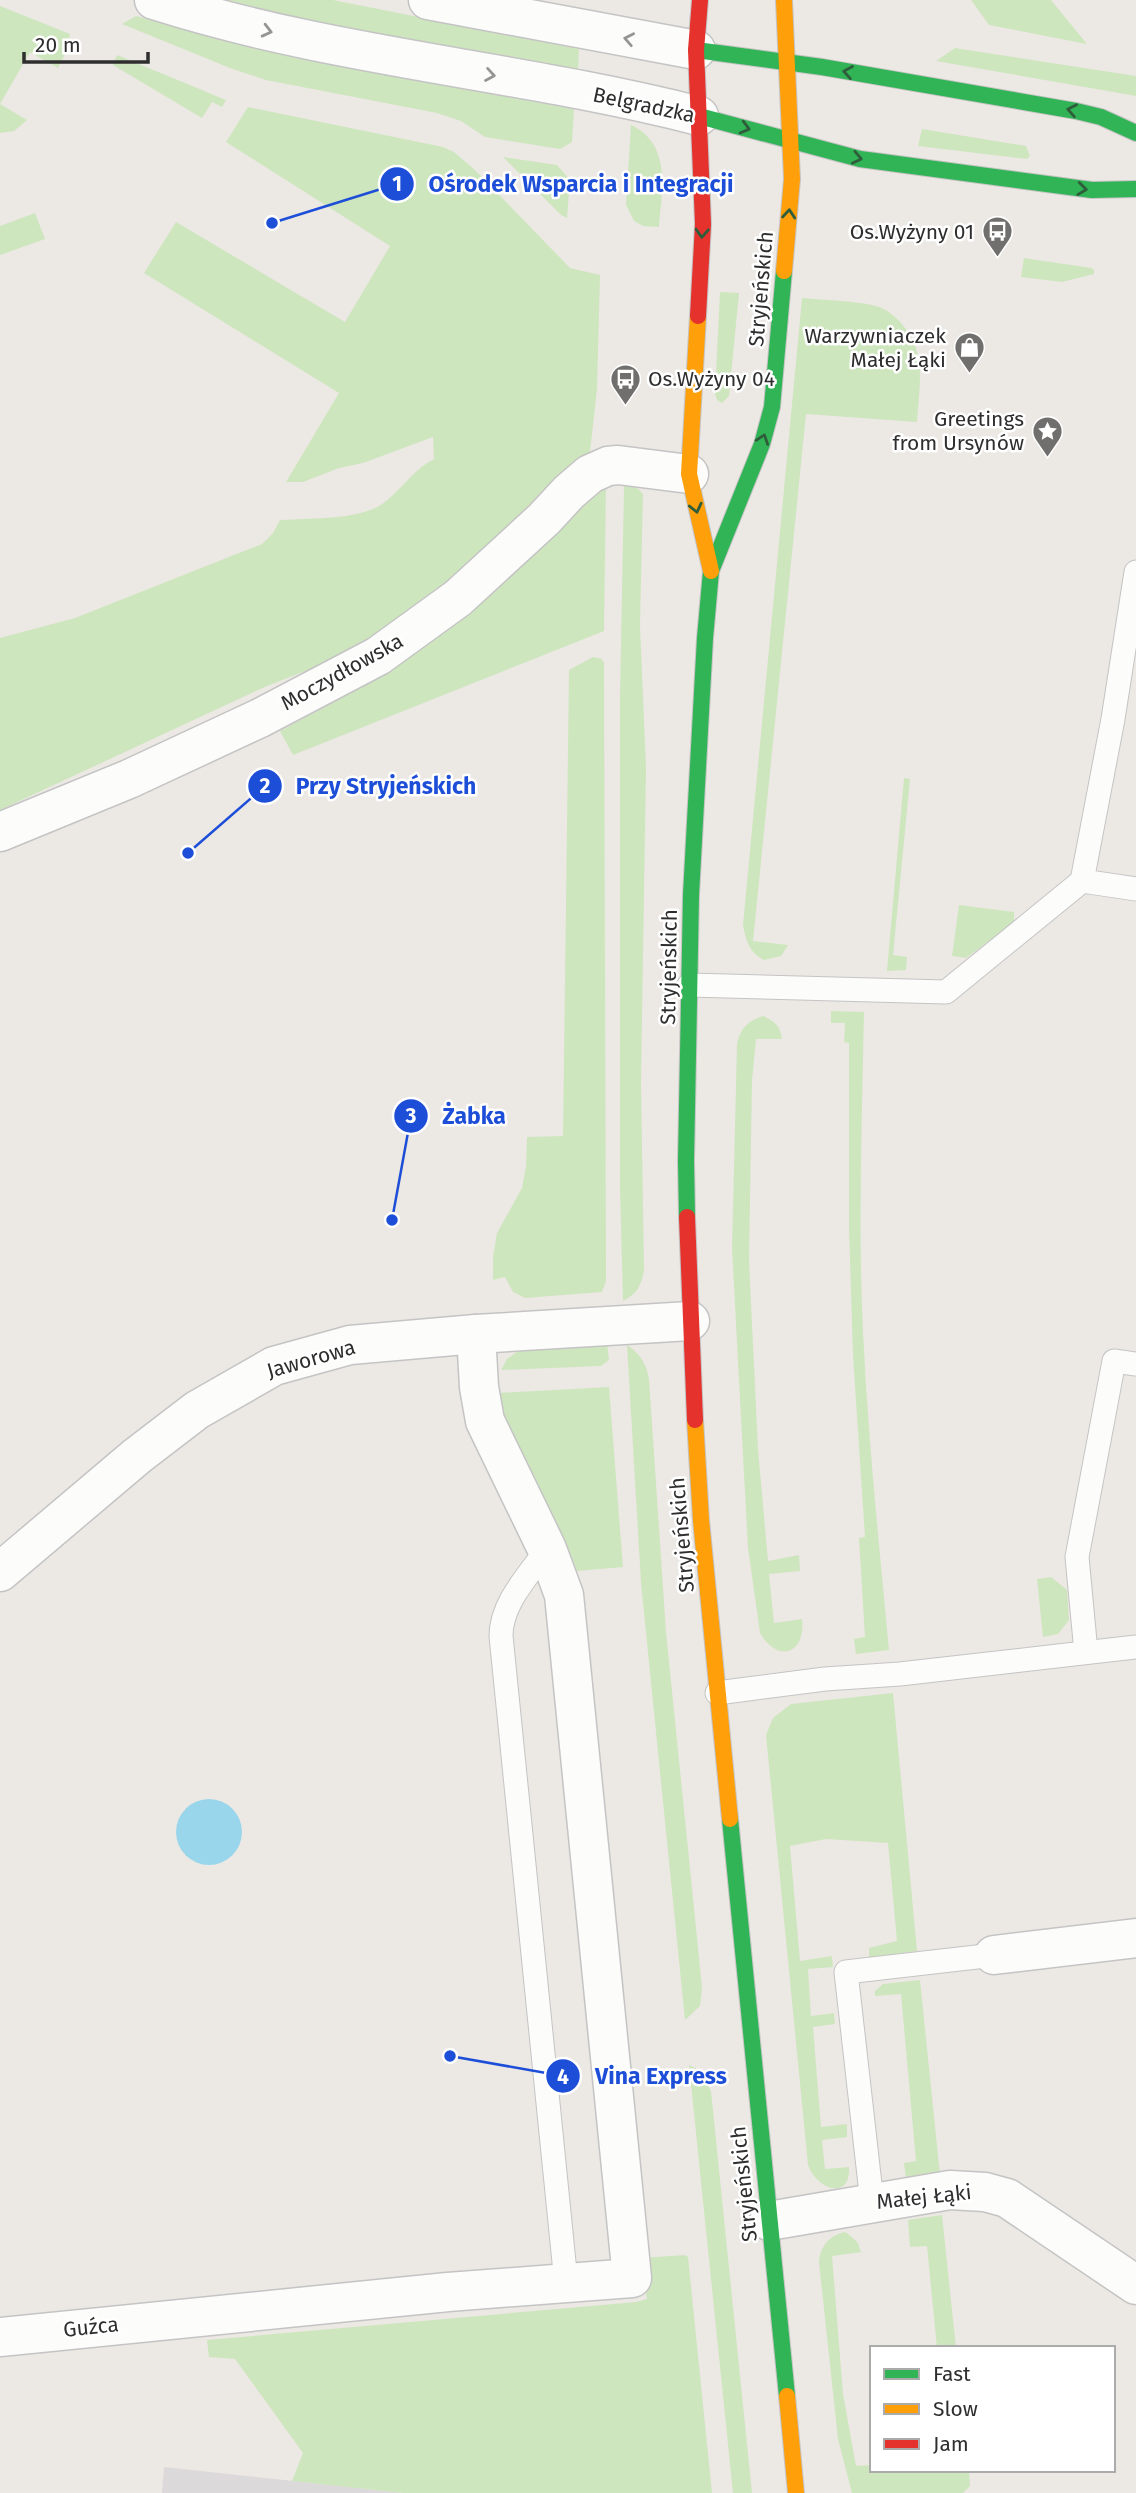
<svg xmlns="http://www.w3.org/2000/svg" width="1136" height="2493" font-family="'Fira Sans',sans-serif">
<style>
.industrial{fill:#dcd9db}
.green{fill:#cee6be}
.water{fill:#99d6ec}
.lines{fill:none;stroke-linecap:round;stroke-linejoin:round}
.lane-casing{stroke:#c5c4c5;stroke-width:25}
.street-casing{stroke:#c5c4c5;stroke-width:41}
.fast-casing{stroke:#c5c4c5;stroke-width:18}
.slow-casing{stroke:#c5c4c5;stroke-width:18}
.jam-casing{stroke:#c5c4c5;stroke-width:18}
.lane{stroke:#fcfcfb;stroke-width:23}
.street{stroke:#fcfcfb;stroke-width:38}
.fast{stroke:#30b455;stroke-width:16}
.slow{stroke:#ff9f0a;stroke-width:16}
.jam{stroke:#e5322d;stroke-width:16}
.oneway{stroke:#959594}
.oneway2{stroke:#2f5d3c}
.labels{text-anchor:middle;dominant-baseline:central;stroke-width:5;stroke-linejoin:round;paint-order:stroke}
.street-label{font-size:21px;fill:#2e2e2e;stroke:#fff}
.poi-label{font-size:21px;fill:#2e2e2e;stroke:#fff;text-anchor:end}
.leader{fill:none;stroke:#1d4ed8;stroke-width:2.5}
.callout-dot{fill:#1d4ed8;stroke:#fff;stroke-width:2.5}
.mark-label{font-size:21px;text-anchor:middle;font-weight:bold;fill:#fff}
.callout-label{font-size:23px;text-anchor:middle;font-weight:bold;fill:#1d4ed8;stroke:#fff;stroke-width:5;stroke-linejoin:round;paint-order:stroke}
</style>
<rect width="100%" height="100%" fill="#ece8e4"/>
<path class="industrial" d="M 164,2467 L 404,2493 L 162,2493 Z"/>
<g class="green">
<path d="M 219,0 L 333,0 L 579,49 L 578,72 L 264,12 Z"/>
<path d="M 971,0 L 1051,0 L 1087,44 L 989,25 Z"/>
<path d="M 0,6 L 70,34 L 67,50 L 58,68 L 30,52 L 0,104 L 27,120 L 14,131 L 0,133 Z"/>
<path d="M 136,16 L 300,59 L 574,109 L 572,142 L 560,149 L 485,137 L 461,121 L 437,113 L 266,80 L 230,68 L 122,24 Z"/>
<path d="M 955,48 L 1136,76 L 1136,96 L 936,61 Z"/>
<path d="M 117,55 L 226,100 L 222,107 L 212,102 L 202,118 L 113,65 Z"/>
<path d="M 248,107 L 443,147 L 454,152 L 475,170 L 570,268 L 600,275 L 597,389 L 590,452 L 435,592 L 354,652 L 267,686 L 0,810 L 0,638 L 75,618 L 262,544 L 273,533 L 280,520 C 308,518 355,520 379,506 C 400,493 412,470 434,459 L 433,437 L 363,463 L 339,468 L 303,482 L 286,482 L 339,393 L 144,273 L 176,222 L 345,322 L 390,246 L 226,142 Z"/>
<path d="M 631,125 C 672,144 662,191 659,227 L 643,226 L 634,221 L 626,205 Z"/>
<path d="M 922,129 L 1026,146 L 1030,156 L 1027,159 L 918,146 Z"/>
<path d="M 503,157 L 557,165 L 570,180 L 567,218 L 561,215 Z"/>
<path d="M 35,213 L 45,239 L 0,255 L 0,226 Z"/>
<path d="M 1024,258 L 1091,268 L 1094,270 L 1094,274 L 1062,282 L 1021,277 Z"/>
<path d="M 720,292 L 739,293 L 729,396 L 722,403 L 717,400 L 715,394 Z"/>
<path d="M 802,298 C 821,300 862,301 879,307 C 887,310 895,316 901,323 C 928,354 919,384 917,422 L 806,414 L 753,941 L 788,945 L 781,956 L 764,960 C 749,952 746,941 743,925 Z"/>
<path d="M 606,484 L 604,631 L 293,755 L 280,731 L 332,703 L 399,662 Z"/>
<path d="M 624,486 L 636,487 L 643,494 L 640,625 L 646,768 L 641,1082 L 644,1270 C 642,1285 636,1295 623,1301 L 620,1189 L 620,697 Z"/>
<path d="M 593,657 L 602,659 L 604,663 L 606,1281 L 602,1292 L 525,1298 L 513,1292 L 505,1277 L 493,1280 L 493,1257 L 497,1233 L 522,1188 L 526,1166 L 527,1137 L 563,1136 L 569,670 Z"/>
<path d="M 904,778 L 910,779 L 893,955 L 907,957 L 906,970 L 887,971 Z"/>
<path d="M 959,905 L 1014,912 L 1014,922 L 966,958 L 952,956 Z"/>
<path d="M 831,1011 L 864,1012 C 862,1119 858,1225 863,1332 C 868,1438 879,1544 889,1650 L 856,1654 L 854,1639 L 865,1637 L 859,1538 L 865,1537 L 853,1356 L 849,1227 L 849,1043 L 844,1042 L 845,1023 L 831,1023 Z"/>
<path d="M 763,1016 C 775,1021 780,1026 782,1039 L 756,1039 L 752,1081 L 749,1260 L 758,1449 L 768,1561 L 799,1555 L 800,1571 L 769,1574 L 774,1623 L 802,1619 C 806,1654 778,1664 760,1633 L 748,1548 L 732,1249 L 737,1045 C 740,1029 747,1021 763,1016 Z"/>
<path d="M 607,1343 L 609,1360 L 601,1366 L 501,1370 L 507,1359 L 521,1349 Z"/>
<path d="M 627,1345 C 640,1354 646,1362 649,1379 L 666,1632 L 702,1987 L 700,2006 L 685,2020 L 641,1583 Z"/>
<path d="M 609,1387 L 623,1567 L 577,1571 C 555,1510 515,1456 497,1393 Z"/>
<path d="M 1051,1577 L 1067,1590 L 1069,1620 L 1058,1634 L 1043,1637 L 1037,1579 Z"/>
<path d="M 893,1693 L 917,1951 L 869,1958 L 869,1948 L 897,1941 L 888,1843 L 826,1839 L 790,1846 L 800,1961 L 832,1956 L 833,1967 L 808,1969 L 811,2016 L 834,2013 L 835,2024 L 813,2027 L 821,2127 L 847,2124 L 847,2137 L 822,2140 L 825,2169 L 849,2167 C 851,2201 817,2190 808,2165 L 766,1735 L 773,1718 L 791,1704 Z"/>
<path d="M 920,1980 L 940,2175 L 906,2179 L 904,2163 L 916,2161 L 901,1994 L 875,1996 L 875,1991 L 883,1984 Z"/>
<path d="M 689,2065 L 701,2071 L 711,2091 L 752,2493 L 733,2493 Z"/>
<path d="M 942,2215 L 956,2348 L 937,2348 L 927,2246 L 910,2247 L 908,2220 Z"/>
<path d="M 846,2232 L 858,2243 L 861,2252 L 832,2256 L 843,2394 L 856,2466 L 872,2465 L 872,2470 L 969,2470 L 970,2486 L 963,2493 L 852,2493 L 838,2439 L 819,2262 C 820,2246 831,2234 846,2232 Z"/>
<path d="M 685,2255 L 688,2257 L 712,2493 L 404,2493 L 292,2481 L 303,2453 L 235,2359 L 209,2357 L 207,2340 L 636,2302 L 647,2299 L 641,2258 Z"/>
</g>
<circle class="water" cx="209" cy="1832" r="33"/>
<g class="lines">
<defs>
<g id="lane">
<path d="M 1082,881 L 1113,719 L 1136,572"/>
<path d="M 689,985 L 946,992 L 1082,881 L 1136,889"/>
<path d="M 547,1549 C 529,1575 501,1603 501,1636 L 566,2282"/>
<path d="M 1086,1652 L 1077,1557 L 1114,1361 L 1136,1364"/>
<path d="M 717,1693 L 825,1679 L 900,1674 L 1136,1647"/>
<path d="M 872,2202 L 846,1972 L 994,1955"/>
</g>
<g id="street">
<path d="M 154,0 C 332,57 519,70 699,116"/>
<path d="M 428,0 L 696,50"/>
<path d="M 0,832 L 129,779 L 260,718 L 378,656 L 458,598 L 544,519 L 569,492 L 590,474 L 608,466 L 618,465 L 689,474"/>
<path d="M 0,1572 L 137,1456 L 197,1410 L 274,1366 L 350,1345 L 476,1334 L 690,1321"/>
<path d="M 994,1955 L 1136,1938"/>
<path d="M 769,2221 L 950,2190 L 985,2192 L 1007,2198 L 1136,2285"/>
<path d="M 0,2337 L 448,2292 L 632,2278 L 564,1595 L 547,1549 L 485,1421 L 479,1387 L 476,1334"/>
</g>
<g id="fast">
<path d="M 696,50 L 822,67 L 1076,111 L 1101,117 L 1136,133"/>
<path d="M 699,116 L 860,159 L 1092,190 L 1136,189"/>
<path d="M 687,1217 L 686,1161 L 691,895 L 705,638 L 711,571 L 762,444 L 772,407 L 784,271"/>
<path d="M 730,1819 L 787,2396"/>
</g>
<g id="slow">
<path d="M 784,271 L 792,179 L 784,0"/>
<path d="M 698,316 L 689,474 L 711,571"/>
<path d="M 695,1420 L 701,1520 L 730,1819"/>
<path d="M 787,2396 L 796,2493"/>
</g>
<g id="jam">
<path d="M 698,316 L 703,224 L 696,50 L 700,0"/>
<path d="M 687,1217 L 695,1420"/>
</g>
</defs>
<use href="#lane" class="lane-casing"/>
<use href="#street" class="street-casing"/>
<use href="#fast" class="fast-casing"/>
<use href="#slow" class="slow-casing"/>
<use href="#jam" class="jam-casing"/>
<use href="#lane" class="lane"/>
<use href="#street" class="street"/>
<use href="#fast" class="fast"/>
<use href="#slow" class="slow"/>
<use href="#jam" class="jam"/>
</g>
<defs><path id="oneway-chevron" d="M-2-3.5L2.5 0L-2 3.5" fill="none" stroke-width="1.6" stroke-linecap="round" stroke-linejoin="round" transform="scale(1.75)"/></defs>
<g class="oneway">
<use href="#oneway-chevron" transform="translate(267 31) rotate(14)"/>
<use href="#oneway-chevron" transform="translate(629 39) rotate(-169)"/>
<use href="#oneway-chevron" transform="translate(490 75) rotate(10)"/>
</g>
<g class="oneway2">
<use href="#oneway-chevron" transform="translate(848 72) rotate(-170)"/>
<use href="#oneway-chevron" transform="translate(1072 110) rotate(-169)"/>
<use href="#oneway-chevron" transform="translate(745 128) rotate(15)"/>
<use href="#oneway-chevron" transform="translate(857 158) rotate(12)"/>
<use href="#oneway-chevron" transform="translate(1082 189) rotate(7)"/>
<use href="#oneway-chevron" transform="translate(789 214) rotate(-85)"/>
<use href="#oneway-chevron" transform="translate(702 233) rotate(93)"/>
<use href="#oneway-chevron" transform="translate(763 439) rotate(-71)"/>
<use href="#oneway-chevron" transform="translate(696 508) rotate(77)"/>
</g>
<defs>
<symbol id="bus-pin" viewBox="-11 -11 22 30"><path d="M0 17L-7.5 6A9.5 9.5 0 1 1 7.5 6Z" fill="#706f6e" stroke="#fff"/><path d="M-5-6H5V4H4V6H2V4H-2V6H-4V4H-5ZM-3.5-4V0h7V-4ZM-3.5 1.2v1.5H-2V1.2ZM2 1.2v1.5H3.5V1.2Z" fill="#fff"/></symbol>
<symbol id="shop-pin" viewBox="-11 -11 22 30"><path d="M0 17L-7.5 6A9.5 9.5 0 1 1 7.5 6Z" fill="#706f6e" stroke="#fff"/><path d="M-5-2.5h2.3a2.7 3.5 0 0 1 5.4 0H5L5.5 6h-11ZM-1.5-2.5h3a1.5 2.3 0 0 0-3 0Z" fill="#fff"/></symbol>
<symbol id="sight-pin" viewBox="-11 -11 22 30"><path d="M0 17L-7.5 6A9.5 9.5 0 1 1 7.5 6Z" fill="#706f6e" stroke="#fff"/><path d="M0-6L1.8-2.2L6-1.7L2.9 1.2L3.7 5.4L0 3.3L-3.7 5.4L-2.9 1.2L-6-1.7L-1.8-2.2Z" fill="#fff"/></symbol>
</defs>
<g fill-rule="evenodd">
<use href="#bus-pin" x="980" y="214" width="35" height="47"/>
<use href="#shop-pin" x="952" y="330" width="35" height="47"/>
<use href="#bus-pin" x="608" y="362" width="35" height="47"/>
<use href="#sight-pin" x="1030" y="414" width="35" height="47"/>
</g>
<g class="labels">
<g class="street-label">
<text transform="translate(644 105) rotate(12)">Belgradzka</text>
<text transform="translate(761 289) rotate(-85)">Stryjeńskich</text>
<text transform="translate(342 672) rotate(-29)">Moczydłowska</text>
<text transform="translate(669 967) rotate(-89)">Stryjeńskich</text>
<text transform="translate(311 1359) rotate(-16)">Jaworowa</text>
<text transform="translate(682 1535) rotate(-95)">Stryjeńskich</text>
<text transform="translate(744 2184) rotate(-96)">Stryjeńskich</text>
<text transform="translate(924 2197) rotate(-6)">Małej Łąki</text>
<text transform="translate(91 2327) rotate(-6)">Guźca</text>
</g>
<g class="poi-label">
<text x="974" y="232">Os.Wyżyny 01</text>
<text x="946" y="336">Warzywniaczek<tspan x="946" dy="24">Małej Łąki</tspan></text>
<text x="648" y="379" text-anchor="start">Os.Wyżyny 04</text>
<text x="1024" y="419">Greetings<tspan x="1024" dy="24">from Ursynów</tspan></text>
</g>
</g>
<path class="leader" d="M272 223L397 184M188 853L265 786M392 1220L411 1116M450 2056L563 2076"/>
<g class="callout-dot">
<circle cx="272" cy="223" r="7"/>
<circle cx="188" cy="853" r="7"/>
<circle cx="392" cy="1220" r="7"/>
<circle cx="450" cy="2056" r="7"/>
<circle cx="397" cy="184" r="18"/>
<circle cx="265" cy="786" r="18"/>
<circle cx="411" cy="1116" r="18"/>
<circle cx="563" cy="2076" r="18"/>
</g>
<g class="mark-label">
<text x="397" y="191">1</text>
<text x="265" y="793">2</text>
<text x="411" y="1123">3</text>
<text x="563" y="2084">4</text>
</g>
<g class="callout-label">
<text x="581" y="192">Ośrodek Wsparcia i Integracji</text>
<text x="386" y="794">Przy Stryjeńskich</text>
<text x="474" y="1124">Żabka</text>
<text x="661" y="2084">Vina Express</text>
</g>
<rect x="870" y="2346" width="245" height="126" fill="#ffffff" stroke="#ababab" stroke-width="2"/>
<rect x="884" y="2369" width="35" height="10" fill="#30b455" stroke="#ababab" stroke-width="2"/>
<text x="933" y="2381" font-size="21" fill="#2e2e2e">Fast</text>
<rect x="884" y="2404" width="35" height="10" fill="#ff9f0a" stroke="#ababab" stroke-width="2"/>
<text x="933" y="2416" font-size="21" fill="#2e2e2e">Slow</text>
<rect x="884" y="2439" width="35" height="10" fill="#e5322d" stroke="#ababab" stroke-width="2"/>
<text x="933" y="2451" font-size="21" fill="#2e2e2e">Jam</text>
<path d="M24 52v10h124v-10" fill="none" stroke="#2e2e2e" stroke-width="3.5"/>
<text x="35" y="52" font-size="21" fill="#2e2e2e" stroke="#ffffff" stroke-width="5" paint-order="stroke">20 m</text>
</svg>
